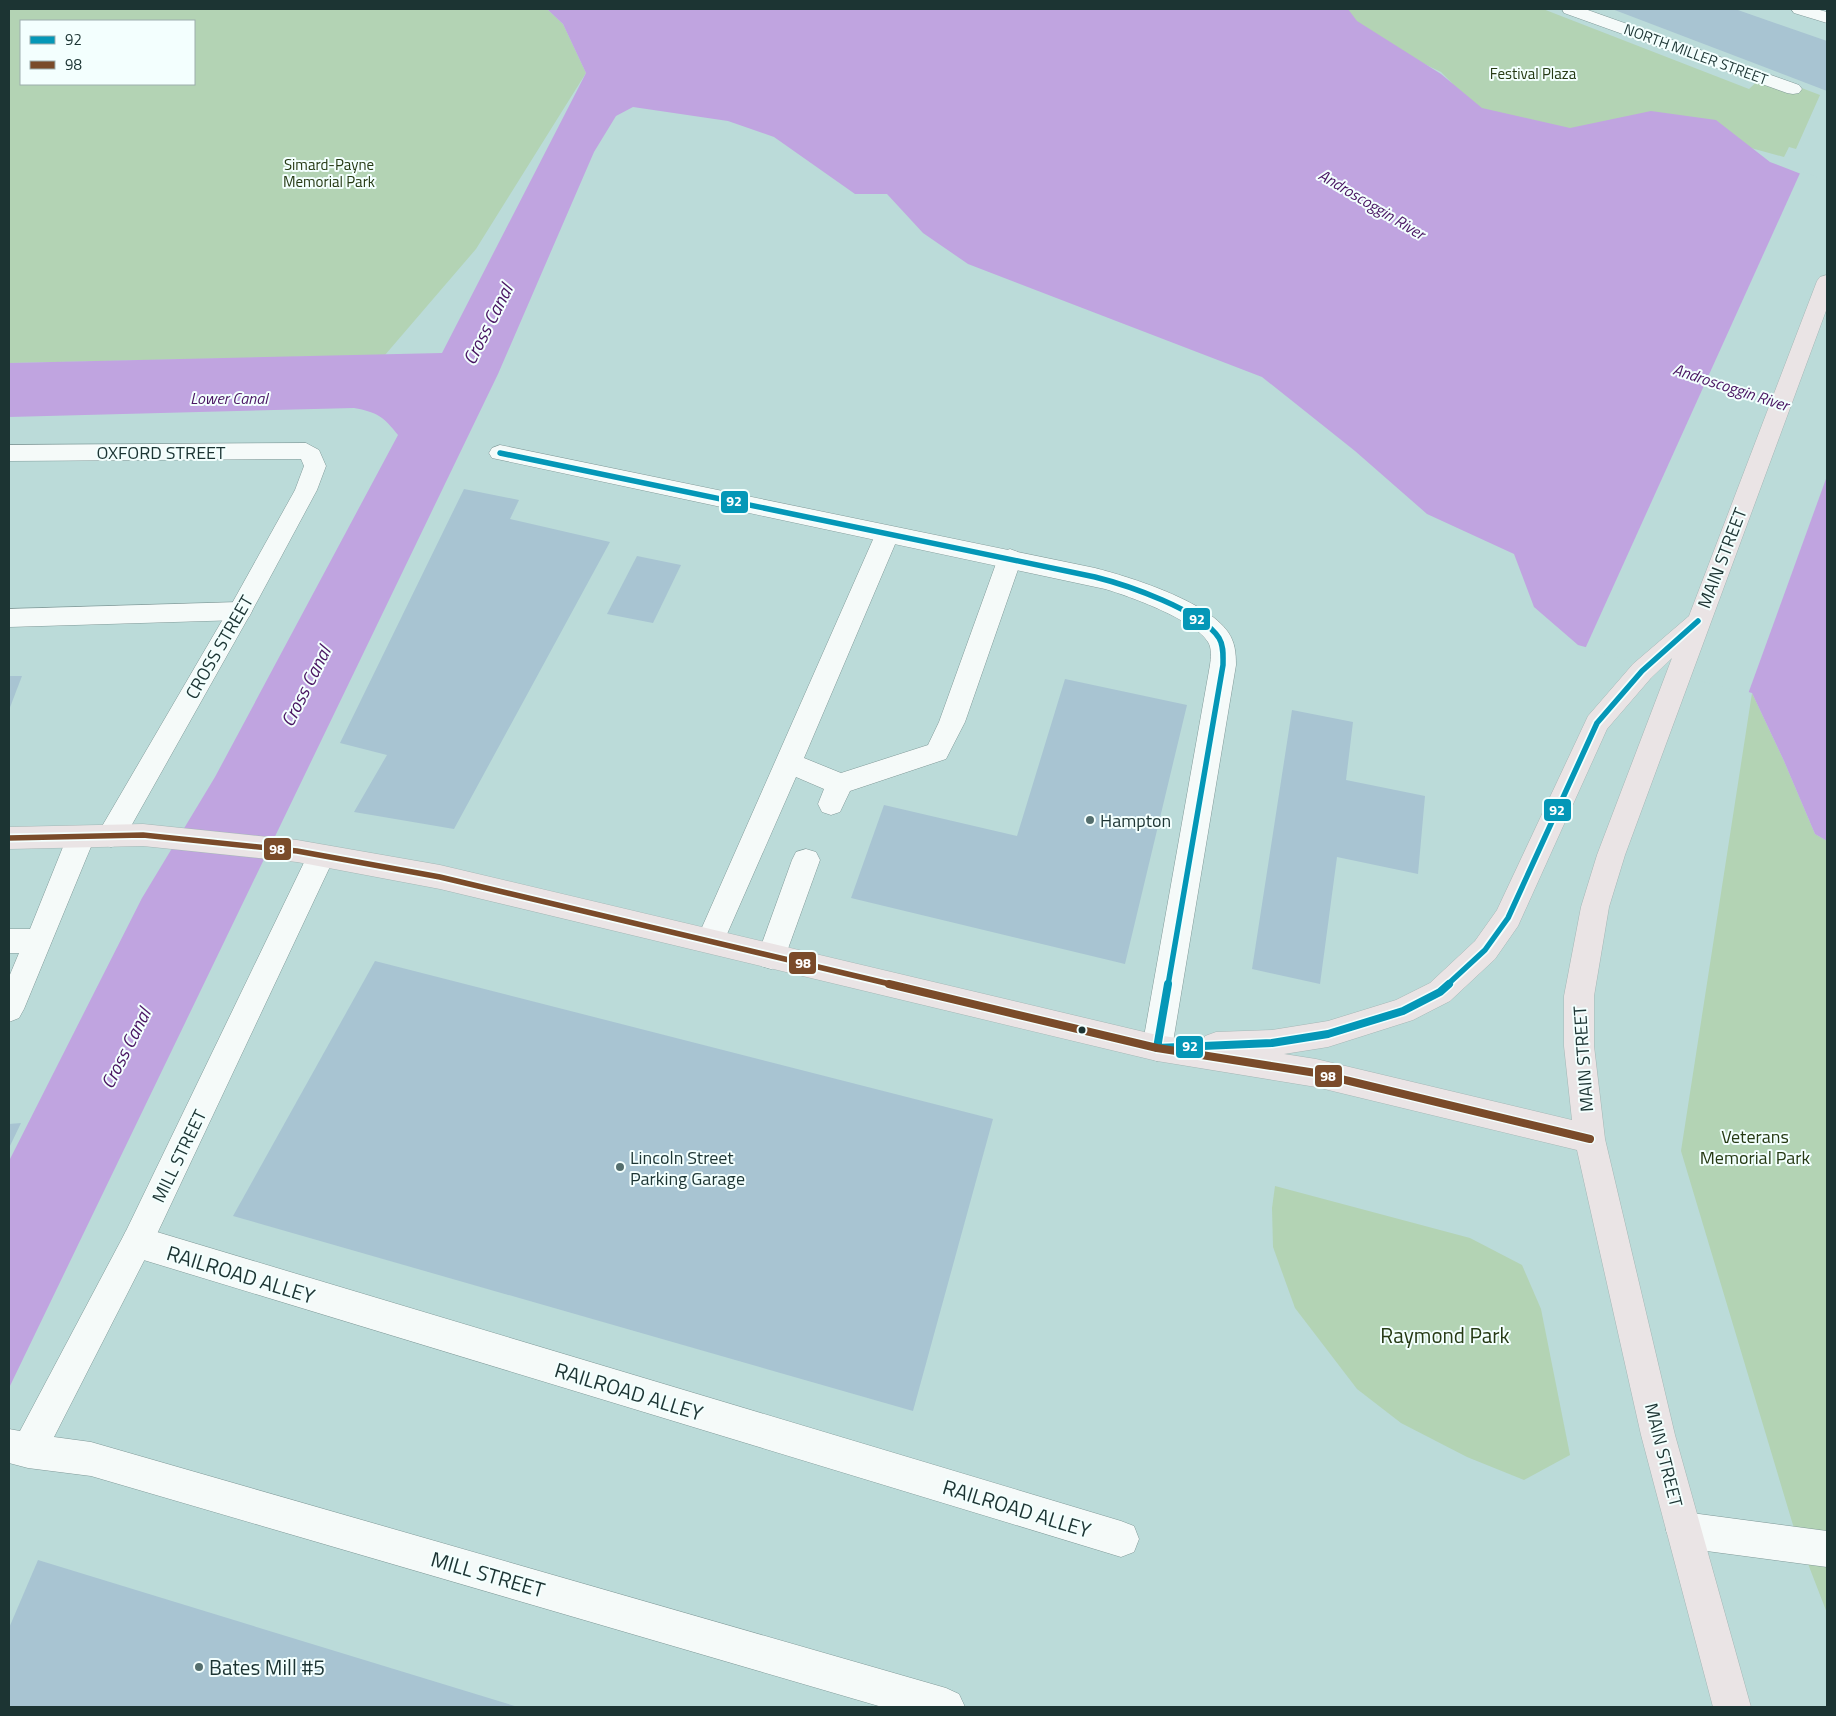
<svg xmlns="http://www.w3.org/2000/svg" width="1836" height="1716" font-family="'Titillium Web',sans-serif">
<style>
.green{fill:#b3d3b4;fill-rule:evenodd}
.water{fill:#c0a4e0}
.pier{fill:#bbdbd9}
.building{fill:#a8c4d2}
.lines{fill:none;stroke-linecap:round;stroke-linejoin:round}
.lane-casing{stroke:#819a99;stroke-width:1}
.street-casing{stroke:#819a99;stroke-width:1}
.secondary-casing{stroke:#819a99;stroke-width:1}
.highway-casing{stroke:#a5b7b6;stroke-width:1}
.lane{fill:#f5faf9;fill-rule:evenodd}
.street{fill:#f5faf9;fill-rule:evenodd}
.secondary{fill:#f5faf9;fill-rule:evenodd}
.highway{fill:#eae4e5;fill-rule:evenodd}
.bus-1-far1-casing{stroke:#f3fffe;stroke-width:9}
.bus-1-casing{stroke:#f3fffe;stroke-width:11}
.bus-2-far1-casing{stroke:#f3fffe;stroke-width:9}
.bus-2-casing{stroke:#f3fffe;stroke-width:11}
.bus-1-far1{stroke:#0497b7;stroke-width:5.5}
.bus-1{stroke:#0497b7;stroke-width:8}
.bus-2-far1{stroke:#7a4b2a;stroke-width:5.5}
.bus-2{stroke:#7a4b2a;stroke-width:8}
.poi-dot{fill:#546e6d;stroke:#f3fffe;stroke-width:2}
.bus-dot{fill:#1c3433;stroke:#f3fffe;stroke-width:2}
.labels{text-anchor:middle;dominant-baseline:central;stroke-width:4;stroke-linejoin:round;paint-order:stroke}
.far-street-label{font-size:15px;fill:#1c3433;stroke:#f3fffe}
.far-park-label{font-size:15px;fill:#253913;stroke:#f3fffe}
.far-water-label{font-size:16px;font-style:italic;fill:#491562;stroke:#f3fffe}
.street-label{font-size:18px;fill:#1c3433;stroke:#f3fffe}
.poi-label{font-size:18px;fill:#1c3433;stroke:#f3fffe;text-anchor:start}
.park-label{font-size:18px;fill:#253913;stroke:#f3fffe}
.water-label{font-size:19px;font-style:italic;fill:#491562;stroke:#f3fffe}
.near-street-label{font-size:21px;fill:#1c3433;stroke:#f3fffe}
.near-park-label{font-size:21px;fill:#253913;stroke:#f3fffe}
.near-poi-label{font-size:21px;fill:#1c3433;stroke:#f3fffe;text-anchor:start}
.line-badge{stroke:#f3fffe;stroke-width:2}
.badge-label{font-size:14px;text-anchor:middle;font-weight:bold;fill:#fff}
</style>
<rect width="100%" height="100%" fill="#bbdbd9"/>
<g class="green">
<path d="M 9,9 L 547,9 L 563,24 L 586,73 L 476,249 L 385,355 L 9,363 ZM 21,21 L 194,21 L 194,84 L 21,84 Z"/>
<path d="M 1334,9 L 1543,9 L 1749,89 L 1765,74 L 1820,95 L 1796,149 L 1789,147 L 1784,157 L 1729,142 L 1528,139 L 1461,96 L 1451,82 L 1441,72 L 1410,57 Z"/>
<path d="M 1752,693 L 1784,761 L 1815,834 L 1827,841 L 1827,1613 L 1793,1525 L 1681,1151 Z"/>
<path d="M 1275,1186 L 1470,1238 L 1522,1265 L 1541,1309 L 1570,1455 L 1524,1480 L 1467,1457 L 1401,1423 L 1357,1389 L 1295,1308 L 1273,1247 L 1272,1208 Z"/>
</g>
<path class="water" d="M 547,9 L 1348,9 L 1357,21 L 1441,74 L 1482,108 L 1570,128 L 1651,111 L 1716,120 L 1770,162 L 1827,184 L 1827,841 L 1815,834 L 1784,761 L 1752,693 L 1578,645 L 1534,607 L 1514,554 L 1427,514 L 1355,451 L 1262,377 L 968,264 L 923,233 L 887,194 L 855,194 L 774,137 L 728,121 L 633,107 L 616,116 L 594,152 L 498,374 L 9,1388 L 9,1161 L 142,898 L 215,777 L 398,435 C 384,417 377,412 354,408 L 9,417 L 9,363 L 442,353 L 586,73 L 563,24 Z"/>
<path class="pier" d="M 1801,171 L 1827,181 L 1827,476 L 1748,694 L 1585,649 Z"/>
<g class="building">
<path d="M 1612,9 L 1735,9 L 1827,41 L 1827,91 Z"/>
<path d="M 464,489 L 519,500 L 510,519 L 610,542 L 454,829 L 354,812 L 387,755 L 340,743 Z"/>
<path d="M 637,556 L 681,565 L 653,623 L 607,614 Z"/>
<path d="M 9,676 L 22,676 L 9,710 Z"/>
<path d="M 1065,679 L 1187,705 L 1125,964 L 851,898 L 884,805 L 1017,836 Z"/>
<path d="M 1292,710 L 1353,722 L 1346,780 L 1425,796 L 1418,874 L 1337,857 L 1320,984 L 1252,969 Z"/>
<path d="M 375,961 L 993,1119 L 913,1411 L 233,1216 Z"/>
<path d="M 21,1123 L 9,1148 L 9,1124 Z"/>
<path d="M 38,1560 L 518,1707 L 9,1707 L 9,1628 Z"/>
</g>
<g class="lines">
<defs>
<g id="lane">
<path d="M 887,527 L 895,529 L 899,535 L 804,758 L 841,773 L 928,745 L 939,722 L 998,558 L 1002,552 L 1010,549 L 1018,552 L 1022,558 L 965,722 L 946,759 L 850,791 L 840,812 L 831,815 L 822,812 L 818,804 L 824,789 L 796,777 L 720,950 L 710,953 L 700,950 L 696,941 L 875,535 L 879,529 Z"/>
<path d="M 240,602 L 249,605 L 252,611 L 249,617 L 240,620 L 9,627 L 9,609 Z"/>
<path d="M 81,826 L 91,829 L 95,837 L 24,1009 L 19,1018 L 9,1022 L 9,977 L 19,953 L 9,953 L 9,929 L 30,929 L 67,837 L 71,829 Z"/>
<path d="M 806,849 L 816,852 L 820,860 L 785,957 L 781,966 L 771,969 L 761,966 L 757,957 L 792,860 L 796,852 Z"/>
<path d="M 137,1226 L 1121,1521 L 1134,1526 L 1139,1539 L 1134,1552 L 1121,1557 L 137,1258 L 126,1253 L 121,1242 L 126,1231 Z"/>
<path d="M 1684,1512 L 1827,1531 L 1827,1567 L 1684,1548 L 1671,1543 L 1666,1530 L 1671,1517 Z"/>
</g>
<g id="street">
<path d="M 1562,9 L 1585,9 L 1799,85 L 1802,89 L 1799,93 L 1793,94 L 1787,93 L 1564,13 Z"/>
<path d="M 306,443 L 319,450 L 326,466 L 317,490 L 252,611 L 121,844 L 111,847 L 101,844 L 97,836 L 101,828 L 230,607 L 295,490 L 304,466 L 301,459 L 9,461 L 9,445 Z"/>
<path d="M 500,445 L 1095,568 C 1130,577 1207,601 1228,632 C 1235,642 1236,653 1236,665 L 1172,1048 L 1168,1057 L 1157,1061 L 1146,1057 L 1142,1048 L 1210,665 C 1211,658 1212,648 1208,642 C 1195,620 1129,596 1105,589 L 492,458 L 489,453 L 492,448 Z"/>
<path d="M 321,845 L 331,848 L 335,856 L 148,1253 L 54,1437 L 91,1442 L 946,1688 L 959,1694 L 965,1707 L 882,1707 L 91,1476 L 28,1468 L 9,1463 L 9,1429 L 20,1431 L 126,1231 L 311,848 Z"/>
</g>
<path id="secondary" d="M 1791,9 L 1816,9 L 1827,12 L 1827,23 L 1794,13 Z"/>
<path id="highway" d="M 1827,275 L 1827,308 L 1625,855 L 1609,907 L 1594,996 L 1594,1046 L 1605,1139 L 1675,1435 L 1751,1707 L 1713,1707 L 1641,1435 L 1577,1150 L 1316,1087 L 1157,1061 L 440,889 L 297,862 L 143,846 L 9,849 L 9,827 L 143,824 L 297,840 L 440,865 L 1157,1035 L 1203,1042 L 1205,1036 L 1216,1032 L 1272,1030 L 1328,1021 L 1396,1000 L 1430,983 L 1475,941 L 1497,910 L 1588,716 L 1633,664 L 1689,616 L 1817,281 L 1820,277 ZM 1672,658 L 1597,855 L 1581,907 L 1564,996 L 1564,1046 L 1572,1120 L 1316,1059 L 1284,1054 L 1328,1047 L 1413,1020 L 1450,1001 L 1495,959 L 1518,926 L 1607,729 L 1651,678 Z"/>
</defs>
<use href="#lane" class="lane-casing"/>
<use href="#street" class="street-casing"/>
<use href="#secondary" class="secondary-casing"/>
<use href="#highway" class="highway-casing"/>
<use href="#lane" class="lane"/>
<use href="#street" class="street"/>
<use href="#secondary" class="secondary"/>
<use href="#highway" class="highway"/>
<defs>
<g id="bus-1-far1">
<path d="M 500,453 L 1095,577 C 1127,585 1201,610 1219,638 C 1224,646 1223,656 1223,665 L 1168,985"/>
<path d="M 1447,985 L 1485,950 L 1508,918 L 1597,723 L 1642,671 L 1698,621"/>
</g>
<path id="bus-1" d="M 1168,984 L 1157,1048 L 1272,1043 L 1328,1034 L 1403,1011 L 1440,992 L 1449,984"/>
<path id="bus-2-far1" d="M 9,838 L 143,835 L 297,851 L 440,877 L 894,985"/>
<path id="bus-2" d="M 889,984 L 1157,1048 L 1316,1073 L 1590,1139"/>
</defs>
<use href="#bus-1-far1" class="bus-1-far1-casing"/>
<use href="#bus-1" class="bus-1-casing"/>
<use href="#bus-2-far1" class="bus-2-far1-casing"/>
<use href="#bus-2" class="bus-2-casing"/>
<use href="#bus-1-far1" class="bus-1-far1"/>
<use href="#bus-1" class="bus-1"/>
<use href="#bus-2-far1" class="bus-2-far1"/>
<use href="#bus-2" class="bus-2"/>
</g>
<g class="poi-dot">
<circle cx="1090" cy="820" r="5"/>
<circle cx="620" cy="1167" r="5"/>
<circle cx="199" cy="1667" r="5"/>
</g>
<circle class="bus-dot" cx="1082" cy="1030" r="4.5"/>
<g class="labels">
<g class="far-street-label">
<text transform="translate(1696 54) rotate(20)">NORTH MILLER STREET</text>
</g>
<g class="far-park-label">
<text x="1533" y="73">Festival Plaza</text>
<text x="329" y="164">Simard-Payne<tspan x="329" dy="17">Memorial Park</tspan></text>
</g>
<g class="far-water-label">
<text transform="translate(1372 204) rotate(31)">Androscoggin River</text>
<text transform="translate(1731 387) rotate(18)">Androscoggin River</text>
<text x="229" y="398">Lower Canal</text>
</g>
<g class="street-label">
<text x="161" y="452">OXFORD STREET</text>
<text transform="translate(1722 558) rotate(-69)">MAIN STREET</text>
<text transform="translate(219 647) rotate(-60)">CROSS STREET</text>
<text transform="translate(1583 1059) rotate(-94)">MAIN STREET</text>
<text transform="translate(179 1156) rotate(-64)">MILL STREET</text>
<text transform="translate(1664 1455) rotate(76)">MAIN STREET</text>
</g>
<g class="poi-label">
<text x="1100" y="820">Hampton</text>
<text x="630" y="1157">Lincoln Street<tspan x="630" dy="21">Parking Garage</tspan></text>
</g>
<g class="park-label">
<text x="1755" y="1136">Veterans<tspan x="1755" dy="21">Memorial Park</tspan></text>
</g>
<g class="water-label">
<text transform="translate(487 324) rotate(-63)">Cross Canal</text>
<text transform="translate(305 686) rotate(-63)">Cross Canal</text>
<text transform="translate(125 1048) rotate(-63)">Cross Canal</text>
</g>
<g class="near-street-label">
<text transform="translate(241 1274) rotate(17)">RAILROAD ALLEY</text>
<text transform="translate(629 1391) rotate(17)">RAILROAD ALLEY</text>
<text transform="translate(1017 1508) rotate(17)">RAILROAD ALLEY</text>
<text transform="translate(488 1574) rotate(16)">MILL STREET</text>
</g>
<g class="near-park-label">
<text x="1445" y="1335">Raymond Park</text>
</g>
<g class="near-poi-label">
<text x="209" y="1667">Bates Mill #5</text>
</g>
</g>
<g class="line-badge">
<rect x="720" y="490" width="29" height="24" rx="5" fill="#0497b7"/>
<rect x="1182" y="607" width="29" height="24" rx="5" fill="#0497b7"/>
<rect x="1543" y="798" width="29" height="24" rx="5" fill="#0497b7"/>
<rect x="263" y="837" width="29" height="24" rx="5" fill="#7a4b2a"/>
<rect x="788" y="951" width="29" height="24" rx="5" fill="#7a4b2a"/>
<rect x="1175" y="1035" width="29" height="24" rx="5" fill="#0497b7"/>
<rect x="1314" y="1064" width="29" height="24" rx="5" fill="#7a4b2a"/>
</g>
<g class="badge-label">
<text x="734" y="506">92</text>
<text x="1197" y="624">92</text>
<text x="1557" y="815">92</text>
<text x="277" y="854">98</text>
<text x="803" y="968">98</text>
<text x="1190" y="1051">92</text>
<text x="1328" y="1081">98</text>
</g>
<rect width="1836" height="1716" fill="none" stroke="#1c3433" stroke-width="20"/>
<rect x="20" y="20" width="175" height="65" fill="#f3fffe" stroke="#9daead"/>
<rect x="30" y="36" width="25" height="8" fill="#0497b7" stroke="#9daead"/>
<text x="65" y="45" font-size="15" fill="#1c3433">92</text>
<rect x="30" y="61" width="25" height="8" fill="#7a4b2a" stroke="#9daead"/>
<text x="65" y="70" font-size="15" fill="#1c3433">98</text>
</svg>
